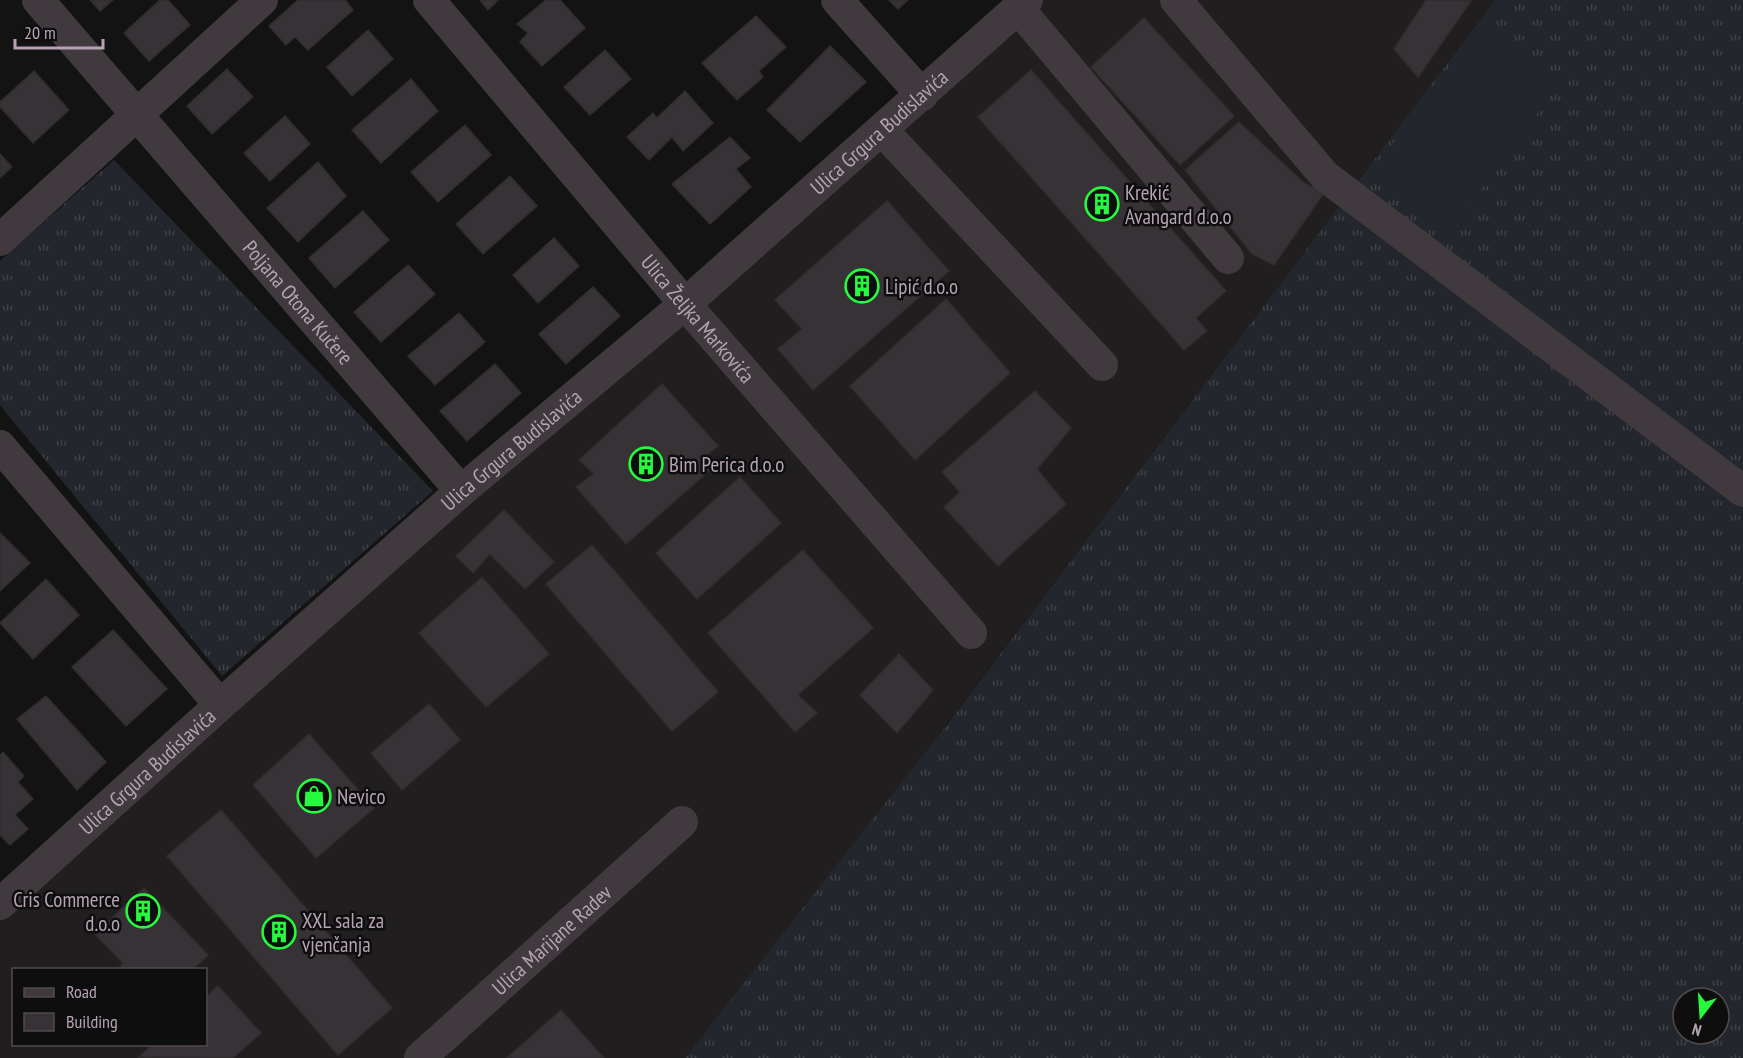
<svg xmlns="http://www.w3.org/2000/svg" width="1743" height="1058" font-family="'PT Sans Narrow',sans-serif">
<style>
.built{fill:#211e20;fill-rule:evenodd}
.grass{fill:url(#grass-tufts);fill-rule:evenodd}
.garden{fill:#23262c}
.building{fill:#363235;stroke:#302c2f;stroke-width:1.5}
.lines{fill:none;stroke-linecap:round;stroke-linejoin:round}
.minor{stroke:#403a3f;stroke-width:32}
.labels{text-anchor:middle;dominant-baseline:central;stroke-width:5;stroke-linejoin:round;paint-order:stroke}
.street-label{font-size:21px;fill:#b5a3b3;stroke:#0f0e0e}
.poi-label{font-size:21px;fill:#b5a3b3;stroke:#0f0e0e;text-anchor:start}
</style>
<defs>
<pattern id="grass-tufts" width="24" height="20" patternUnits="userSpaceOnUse" patternTransform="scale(1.5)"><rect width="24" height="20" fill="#23262c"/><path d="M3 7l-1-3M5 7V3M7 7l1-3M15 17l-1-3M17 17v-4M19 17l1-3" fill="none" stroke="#414248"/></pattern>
</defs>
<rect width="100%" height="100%" fill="#141313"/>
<path class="built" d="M 1027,0 L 1495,0 L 694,1058 L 0,1058 L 0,904 ZM 14,970 L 206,970 L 206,1044 L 14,1044 Z"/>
<g class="grass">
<path d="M 1495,0 L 1743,0 L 1743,1058 L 685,1058 L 942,731 ZM 1683,998 L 1719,998 L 1719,1034 L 1683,1034 Z"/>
<path d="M 114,160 L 433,491 L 222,676 L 0,405 L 0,261 Z"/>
</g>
<path class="garden" d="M 1481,24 L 1560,82 L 1451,230 L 1372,172 Z"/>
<g class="building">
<path d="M 90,0 L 113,0 L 100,11 Z"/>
<path d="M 160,0 L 168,0 L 190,25 L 149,61 L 124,33 Z"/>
<path d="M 298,0 L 345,0 L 353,10 L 308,50 L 295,37 L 286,45 L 269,26 Z"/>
<path d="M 480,0 L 498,0 L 488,10 Z"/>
<path d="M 546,0 L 560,0 L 585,28 L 542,66 L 520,42 L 528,33 L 517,24 Z"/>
<path d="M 889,0 L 908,0 L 898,9 Z"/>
<path d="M 1426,0 L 1471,1 L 1418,77 L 1394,49 Z"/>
<path d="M 756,16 L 786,47 L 759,71 L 763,77 L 737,100 L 702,63 Z"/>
<path d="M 1144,18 L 1234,116 L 1180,165 L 1091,67 Z"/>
<path d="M 368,30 L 393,59 L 352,96 L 327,67 Z"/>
<path d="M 830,46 L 866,82 L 800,142 L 767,110 Z"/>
<path d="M 605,50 L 631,79 L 590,115 L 564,87 Z"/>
<path d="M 227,69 L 253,97 L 212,134 L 187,106 Z"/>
<path d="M 1031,70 L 1226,291 L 1196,318 L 1207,331 L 1184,350 L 978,117 Z"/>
<path d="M 34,71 L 69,110 L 33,143 L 0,107 L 0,102 Z"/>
<path d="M 411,79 L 438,111 L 381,163 L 352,130 Z"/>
<path d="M 685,91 L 713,123 L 683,151 L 672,137 L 649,160 L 627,137 L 653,113 L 657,118 Z"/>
<path d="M 285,116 L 310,144 L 270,181 L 244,153 Z"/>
<path d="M 1239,122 L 1304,183 L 1324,193 L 1274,265 L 1252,254 L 1185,170 Z"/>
<path d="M 465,125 L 491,155 L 438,202 L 411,172 Z"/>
<path d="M 730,137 L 750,158 L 736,169 L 751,187 L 710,224 L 672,184 Z"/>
<path d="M 0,154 L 12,167 L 0,178 Z"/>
<path d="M 318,162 L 346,196 L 298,242 L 267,208 Z"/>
<path d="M 510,176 L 537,206 L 483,254 L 456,224 Z"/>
<path d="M 887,201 L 949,271 L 813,390 L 778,349 L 802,329 L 775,300 Z"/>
<path d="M 363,211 L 389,240 L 335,288 L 309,258 Z"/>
<path d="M 554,238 L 579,266 L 538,303 L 513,275 Z"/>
<path d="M 408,265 L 435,294 L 381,342 L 354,312 Z"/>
<path d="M 593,287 L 620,316 L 566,364 L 539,334 Z"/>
<path d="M 946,299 L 1010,373 L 915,460 L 850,386 Z"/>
<path d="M 459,313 L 485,342 L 435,385 L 408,356 Z"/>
<path d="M 495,364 L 521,393 L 467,441 L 440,411 Z"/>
<path d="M 662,384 L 718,446 L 702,459 L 711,469 L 626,544 L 576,487 L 594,474 L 579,460 Z"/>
<path d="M 1035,391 L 1071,428 L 1037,469 L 1066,504 L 998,566 L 944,507 L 960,492 L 942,472 Z"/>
<path d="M 740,477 L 781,523 L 697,599 L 656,553 Z"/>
<path d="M 504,510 L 554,562 L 525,589 L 490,554 L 473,573 L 456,556 Z"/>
<path d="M 0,533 L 30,563 L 0,591 Z"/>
<path d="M 592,545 L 718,692 L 672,731 L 546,584 Z"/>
<path d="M 803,550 L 873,628 L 798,695 L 817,713 L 795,732 L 708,633 Z"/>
<path d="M 482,577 L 549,654 L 486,707 L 419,633 Z"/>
<path d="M 46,579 L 79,615 L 33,659 L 0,623 Z"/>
<path d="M 113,630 L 167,689 L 126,726 L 72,667 Z"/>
<path d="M 899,654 L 933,690 L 897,733 L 860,695 Z"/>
<path d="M 46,696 L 106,762 L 77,790 L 17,719 Z"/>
<path d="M 429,704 L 460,740 L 402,790 L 371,753 Z"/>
<path d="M 309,734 L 374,808 L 316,858 L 253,785 Z"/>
<path d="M 3,752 L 24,776 L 18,782 L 33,799 L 15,815 L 28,829 L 10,845 L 0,835 L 0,755 Z"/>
<path d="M 221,810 L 392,1008 L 338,1055 L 167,856 Z"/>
<path d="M 144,888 L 208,955 L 192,970 L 117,970 L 123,963 L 95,934 Z"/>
<path d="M 218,986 L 261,1033 L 233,1058 L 139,1057 L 153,1044 L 206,1044 L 206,997 Z"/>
<path d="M 561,1010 L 604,1058 L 507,1058 Z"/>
</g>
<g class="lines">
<g class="minor">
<path id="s1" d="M 38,0 L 461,491"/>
<path id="s2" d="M 429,0 L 685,304 L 971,633"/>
<path d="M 837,0 L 922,95"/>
<path d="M 1176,0 L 1325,176 L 1743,491"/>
<path d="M 1018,8 L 1228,258"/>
<path d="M 882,130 L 1102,365"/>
<path d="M 0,240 L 262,0"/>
<path d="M 0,446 L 220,705"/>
<path id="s3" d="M 0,904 L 220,705 L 461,491 L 685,304 L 1027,0"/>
<path id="s4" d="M 420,1058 L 682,822"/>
</g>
</g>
<defs>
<symbol id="building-ring" viewBox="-11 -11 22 22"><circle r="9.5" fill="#0f0e0e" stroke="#25fa3e" stroke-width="1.5"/><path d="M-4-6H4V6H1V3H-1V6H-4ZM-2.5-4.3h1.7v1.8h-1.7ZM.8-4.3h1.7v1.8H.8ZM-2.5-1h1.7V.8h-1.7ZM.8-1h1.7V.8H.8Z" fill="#25fa3e"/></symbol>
<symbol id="shop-ring" viewBox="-11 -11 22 22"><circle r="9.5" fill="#0f0e0e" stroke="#25fa3e" stroke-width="1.5"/><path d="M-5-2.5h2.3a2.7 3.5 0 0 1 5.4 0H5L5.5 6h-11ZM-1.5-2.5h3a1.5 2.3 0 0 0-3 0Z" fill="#25fa3e"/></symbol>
</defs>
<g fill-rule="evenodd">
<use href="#building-ring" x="1083" y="185" width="38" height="38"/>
<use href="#building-ring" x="843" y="267" width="38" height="38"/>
<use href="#building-ring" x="627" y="445" width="38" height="38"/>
<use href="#shop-ring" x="295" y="777" width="38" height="38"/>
<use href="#building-ring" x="124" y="892" width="38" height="38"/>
<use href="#building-ring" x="260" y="913" width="38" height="38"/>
</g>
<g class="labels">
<g class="street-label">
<text stroke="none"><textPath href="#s3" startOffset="1170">Ulica Grgura Budislavića</textPath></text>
<text stroke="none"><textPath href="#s1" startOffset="399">Poljana Otona Kučere</textPath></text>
<text stroke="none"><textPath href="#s2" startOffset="417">Ulica Željka Markovića</textPath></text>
<text stroke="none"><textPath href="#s3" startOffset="684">Ulica Grgura Budislavića</textPath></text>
<text stroke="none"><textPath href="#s3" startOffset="198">Ulica Grgura Budislavića</textPath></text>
<text stroke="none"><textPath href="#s4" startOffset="177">Ulica Marijane Radev</textPath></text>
</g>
<g class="poi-label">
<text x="1125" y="192">Krekić<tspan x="1125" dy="24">Avangard d.o.o</tspan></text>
<text x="885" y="286">Lipić d.o.o</text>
<text x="669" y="464">Bim Perica d.o.o</text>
<text x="337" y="796">Nevico</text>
<text x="120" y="899" text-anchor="end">Cris Commerce<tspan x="120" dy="24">d.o.o</tspan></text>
<text x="302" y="920">XXL sala za<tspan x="302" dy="24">vjenčanja</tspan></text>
</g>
</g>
<rect x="12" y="968" width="195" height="78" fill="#0f0e0e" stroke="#514a50" stroke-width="1.5"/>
<rect x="24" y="988" width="30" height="9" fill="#403a3f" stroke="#514a50" stroke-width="1.5"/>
<text x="66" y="998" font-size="18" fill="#b5a3b3">Road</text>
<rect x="24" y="1013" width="30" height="18" fill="#363235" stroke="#514a50" stroke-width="1.5"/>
<text x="66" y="1028" font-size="18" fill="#b5a3b3">Building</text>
<g transform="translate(1701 1016) rotate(197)"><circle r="28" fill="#0f0e0e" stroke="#514a50" stroke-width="1.5"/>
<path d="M0-4.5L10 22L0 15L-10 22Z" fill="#25fa3e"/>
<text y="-9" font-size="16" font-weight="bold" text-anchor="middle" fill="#b5a3b3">N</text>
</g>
<path d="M15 39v9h88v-9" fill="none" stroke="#b5a3b3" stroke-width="3"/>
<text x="24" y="39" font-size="18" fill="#b5a3b3" stroke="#0f0e0e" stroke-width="4.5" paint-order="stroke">20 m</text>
</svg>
